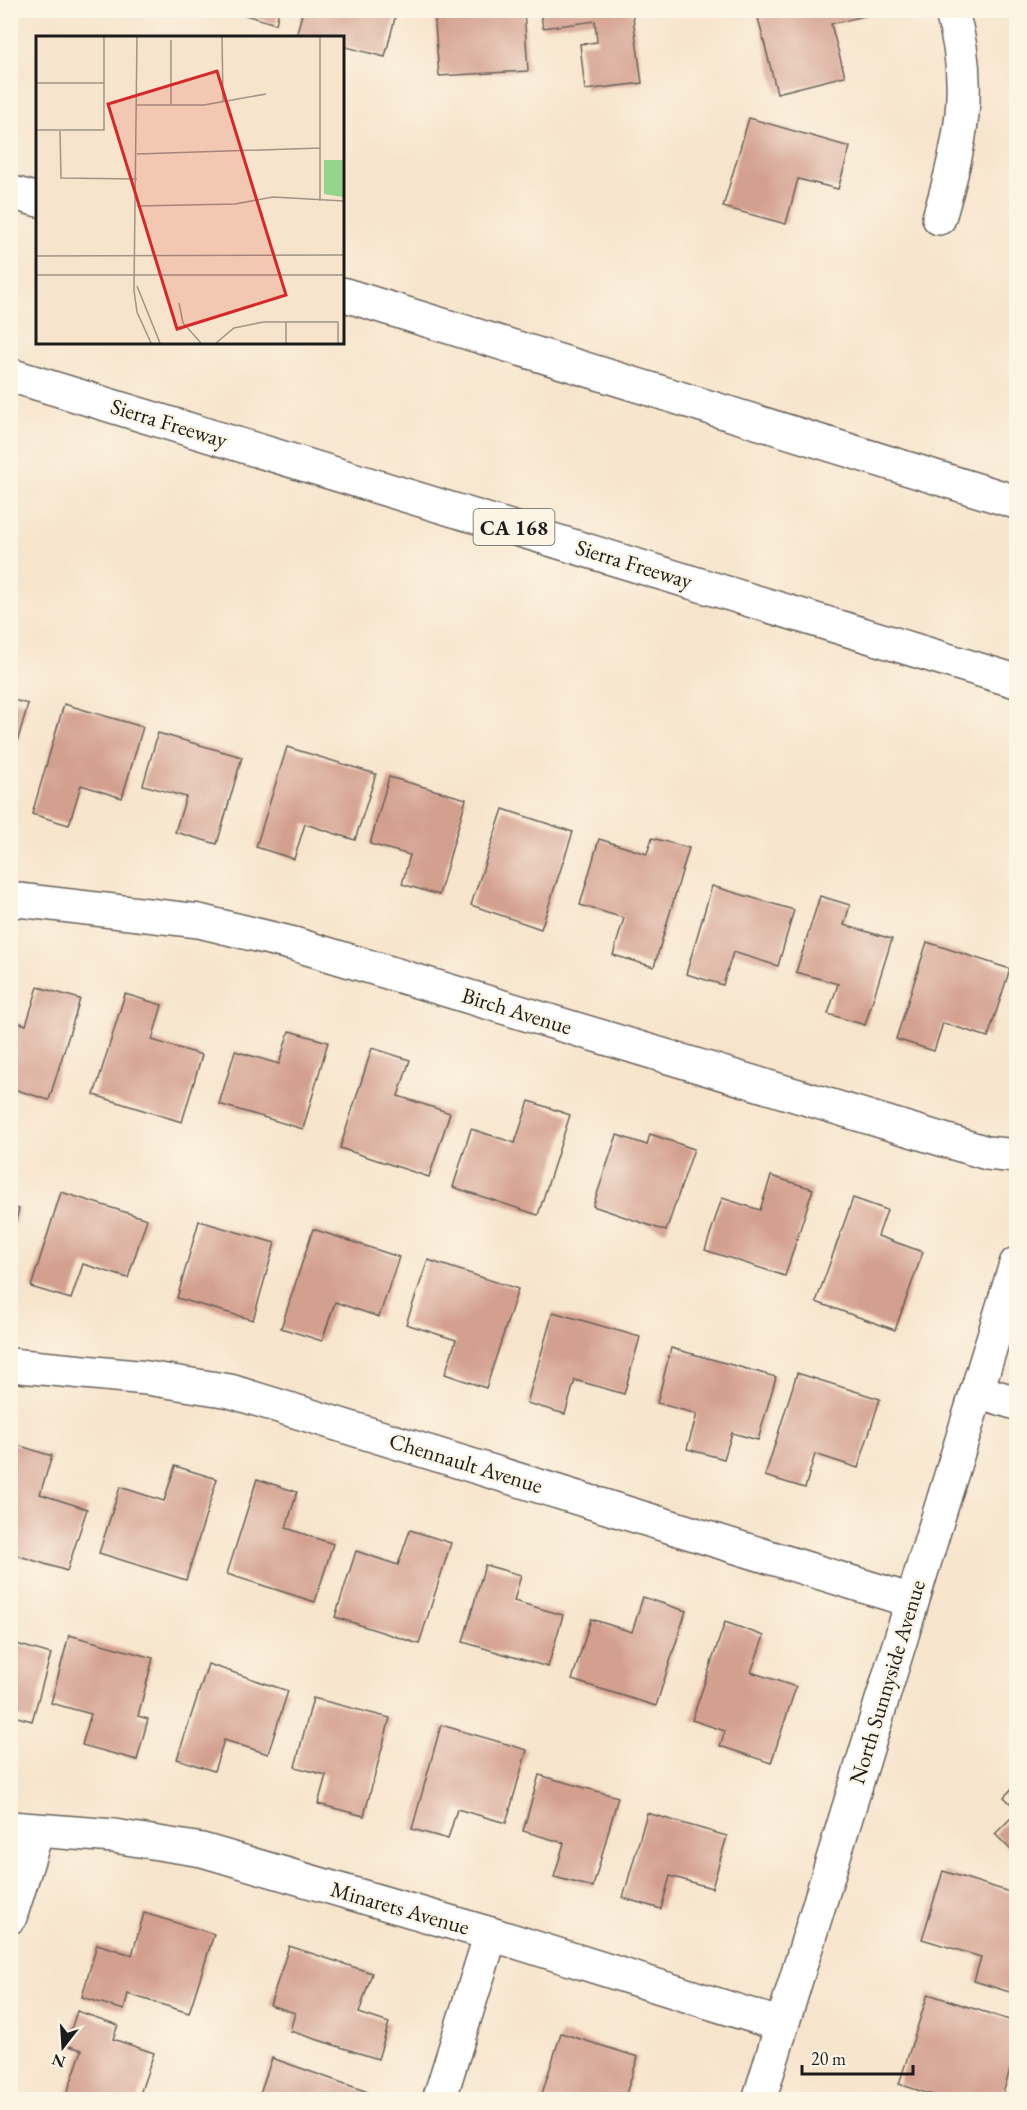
<svg xmlns="http://www.w3.org/2000/svg" width="1027" height="2110" font-family="'EB Garamond',serif">
<style>
.building{fill:#d39f8f}
.lines{fill:none;stroke-linecap:round;stroke-linejoin:round}
.minor-casing{stroke:#69625a;stroke-width:36}
.secondary-casing{stroke:#69625a;stroke-width:36}
.motorway-casing{stroke:#69625a;stroke-width:36}
.minor{stroke:#fff;stroke-width:33}
.secondary{stroke:#fff;stroke-width:33}
.motorway{stroke:#fff;stroke-width:33}
.labels{text-anchor:middle;dominant-baseline:central;stroke-width:4.5;stroke-linejoin:round;paint-order:stroke}
.shield{fill:#fcf5e5;stroke:#5f5d58;stroke-width:1.5}
.shield-label{font-size:21px;font-weight:bold;fill:#1c1c1c}
.street-label{font-size:22px;fill:#1c1c1c;stroke:#fcf5e5}
.inset-road{fill:none;stroke:#9f9486;stroke-width:1.5}
.view{fill:#d62828;fill-opacity:0.15;stroke:#d62828;stroke-width:3}
.inset-edge{fill:none;stroke:#1c1c1c;stroke-width:3}
</style>
<rect width="100%" height="100%" fill="#fcf5e5"/>
<filter id="ink" filterUnits="userSpaceOnUse"><feTurbulence type="fractalNoise" baseFrequency=".0167" numOctaves="2"/><feDisplacementMap in="SourceGraphic" scale="12" xChannelSelector="R" yChannelSelector="G"/><feConvolveMatrix kernelMatrix="1 2 1 2 8 2 1 2 1" color-interpolation-filters="sRGB"/></filter>
<filter id="wash" filterUnits="userSpaceOnUse"><feTurbulence type="fractalNoise" baseFrequency=".008" numOctaves="4" result="noise"/><feDisplacementMap in="SourceGraphic" scale="24" xChannelSelector="R" yChannelSelector="G"/><feGaussianBlur stdDeviation="1.35" result="paint"/><feColorMatrix in="noise" values="0 0 0 0 0 0 0 0 0 0 0 0 0 0 0 0 0 1.4 0 .05"/><feComposite in="paint" operator="in"/></filter>
<g filter="url(#wash)">
<rect width="100%" height="100%" fill="#f7e4cc"/>
<g id="blocks">
<g class="building">
<path d="M 228,10 L 279,10 L 276,24 Z"/>
<path d="M 303,10 L 397,10 L 385,57 L 342,46 L 342,38 L 312,38 L 297,33 Z"/>
<path d="M 434,10 L 524,10 L 528,71 L 439,76 Z"/>
<path d="M 540,10 L 632,10 L 642,83 L 585,90 L 580,44 L 597,42 L 595,21 L 543,28 Z"/>
<path d="M 756,10 L 867,10 L 868,15 L 831,24 L 845,76 L 777,93 Z"/>
<path d="M 749,118 L 850,147 L 838,189 L 798,179 L 786,224 L 723,207 Z"/>
<path d="M 10,699 L 28,704 L 11,763 L 10,763 Z"/>
<path d="M 64,704 L 143,727 L 122,798 L 81,785 L 69,825 L 32,814 Z"/>
<path d="M 158,733 L 242,757 L 217,844 L 175,832 L 186,797 L 143,785 Z"/>
<path d="M 287,747 L 376,774 L 355,840 L 305,824 L 294,859 L 256,847 Z"/>
<path d="M 389,777 L 466,799 L 439,895 L 402,884 L 410,855 L 370,844 Z"/>
<path d="M 503,809 L 573,832 L 541,929 L 471,905 Z"/>
<path d="M 652,838 L 689,848 L 654,967 L 613,955 L 624,918 L 580,905 L 599,839 L 647,854 Z"/>
<path d="M 712,886 L 794,910 L 778,966 L 733,952 L 723,985 L 686,974 Z"/>
<path d="M 820,896 L 850,905 L 844,925 L 892,939 L 865,1025 L 828,1014 L 838,984 L 796,972 Z"/>
<path d="M 927,942 L 1010,969 L 988,1037 L 943,1023 L 934,1051 L 896,1039 Z"/>
<path d="M 38,987 L 80,999 L 49,1100 L 10,1088 L 10,1020 L 26,1025 Z"/>
<path d="M 125,994 L 162,1005 L 152,1040 L 202,1055 L 182,1122 L 94,1095 Z"/>
<path d="M 289,1031 L 328,1042 L 303,1129 L 219,1104 L 235,1051 L 279,1064 Z"/>
<path d="M 372,1048 L 410,1060 L 398,1096 L 450,1113 L 429,1177 L 340,1148 Z"/>
<path d="M 529,1101 L 570,1115 L 538,1215 L 453,1187 L 471,1129 L 515,1143 Z"/>
<path d="M 650,1134 L 694,1149 L 666,1231 L 593,1206 L 617,1135 L 647,1145 Z"/>
<path d="M 771,1176 L 813,1189 L 785,1276 L 705,1250 L 722,1198 L 760,1210 Z"/>
<path d="M 61,1192 L 147,1219 L 128,1278 L 83,1264 L 71,1299 L 31,1287 Z"/>
<path d="M 853,1198 L 887,1210 L 878,1236 L 923,1252 L 895,1330 L 816,1302 Z"/>
<path d="M 10,1206 L 19,1209 L 11,1239 L 10,1239 Z"/>
<path d="M 199,1221 L 275,1243 L 253,1320 L 177,1298 Z"/>
<path d="M 313,1229 L 399,1257 L 379,1317 L 335,1302 L 322,1341 L 281,1328 Z"/>
<path d="M 428,1260 L 518,1289 L 486,1388 L 445,1374 L 456,1340 L 406,1324 Z"/>
<path d="M 553,1312 L 640,1337 L 624,1394 L 575,1380 L 565,1414 L 527,1403 Z"/>
<path d="M 671,1348 L 776,1377 L 758,1440 L 732,1433 L 724,1459 L 687,1449 L 697,1414 L 657,1403 Z"/>
<path d="M 797,1373 L 880,1399 L 858,1468 L 815,1454 L 805,1488 L 765,1476 Z"/>
<path d="M 11,1443 L 52,1456 L 40,1494 L 87,1509 L 67,1571 L 10,1553 Z"/>
<path d="M 175,1466 L 217,1479 L 186,1580 L 99,1553 L 120,1487 L 164,1501 Z"/>
<path d="M 257,1479 L 297,1492 L 286,1528 L 333,1544 L 315,1602 L 227,1574 Z"/>
<path d="M 410,1530 L 451,1543 L 419,1644 L 335,1617 L 356,1551 L 398,1565 Z"/>
<path d="M 485,1565 L 521,1575 L 514,1601 L 563,1615 L 548,1667 L 463,1642 Z"/>
<path d="M 643,1597 L 686,1611 L 656,1706 L 572,1680 L 591,1619 L 632,1632 Z"/>
<path d="M 725,1622 L 764,1636 L 751,1672 L 796,1687 L 771,1763 L 720,1746 L 725,1731 L 692,1720 Z"/>
<path d="M 69,1635 L 153,1658 L 138,1716 L 148,1719 L 137,1760 L 82,1745 L 91,1714 L 51,1703 Z"/>
<path d="M 10,1642 L 51,1654 L 32,1721 L 10,1715 Z"/>
<path d="M 208,1664 L 288,1691 L 268,1754 L 224,1740 L 214,1771 L 177,1759 Z"/>
<path d="M 313,1698 L 390,1718 L 364,1816 L 318,1804 L 326,1775 L 295,1767 Z"/>
<path d="M 441,1725 L 527,1750 L 506,1823 L 457,1809 L 448,1839 L 412,1829 Z"/>
<path d="M 539,1775 L 618,1797 L 593,1887 L 554,1877 L 564,1843 L 523,1831 Z"/>
<path d="M 1016,1784 L 1016,1809 L 1004,1797 Z"/>
<path d="M 647,1813 L 727,1836 L 712,1888 L 670,1876 L 661,1909 L 623,1898 Z"/>
<path d="M 1016,1813 L 1016,1855 L 995,1834 Z"/>
<path d="M 943,1871 L 1016,1894 L 1016,1994 L 974,1981 L 981,1957 L 922,1939 Z"/>
<path d="M 144,1913 L 214,1934 L 189,2013 L 128,1994 L 124,2010 L 82,1997 L 97,1944 L 132,1955 Z"/>
<path d="M 289,1946 L 372,1973 L 359,2013 L 389,2023 L 378,2059 L 290,2031 L 295,2013 L 270,2005 Z"/>
<path d="M 928,1994 L 1016,2022 L 1016,2050 L 1001,2100 L 948,2100 L 899,2084 Z"/>
<path d="M 77,2011 L 118,2025 L 113,2039 L 154,2053 L 138,2100 L 65,2099 L 82,2050 L 66,2045 Z"/>
<path d="M 561,2033 L 638,2057 L 624,2100 L 540,2100 Z"/>
<path d="M 272,2058 L 368,2092 L 365,2100 L 258,2100 Z"/>
</g>
</g>
</g>
<g filter="url(#ink)">
<use href="#blocks" fill-opacity="0" stroke="#69625a" stroke-width="1.5"/>
<g class="lines">
<defs>
<g id="minor">
<path d="M 939,218 C 960,148 975,83 951,10"/>
<path d="M 10,899 L 199,921 L 294,944 L 987,1153 L 1016,1156"/>
<path d="M 10,1365 L 147,1378 L 230,1391 L 912,1601"/>
<path d="M 977,1391 L 1016,1403"/>
<path d="M 10,1828 L 114,1836 L 202,1850 L 491,1934 L 782,2025"/>
<path d="M 10,1917 L 37,1831"/>
<path d="M 439,2100 L 491,1934"/>
</g>
<path id="secondary" d="M 759,2100 L 1016,1264"/>
<g id="motorway">
<path d="M 10,192 L 38,200"/>
<path d="M 342,294 L 1016,502"/>
<path d="M 10,375 L 1016,681"/>
</g>
</defs>
<use href="#minor" class="minor-casing"/>
<use href="#secondary" class="secondary-casing"/>
<use href="#motorway" class="motorway-casing"/>
<use href="#minor" class="minor"/>
<use href="#secondary" class="secondary"/>
<use href="#motorway" class="motorway"/>
</g>
</g>
<g class="labels">
<rect class="shield" x="473.5" y="509" width="81" height="36" rx="4.5"/>
<g class="shield-label">
<text x="514" y="527">CA 168</text>
</g>
<g class="street-label">
<text transform="translate(169 423) rotate(17)">Sierra Freeway</text>
<text transform="translate(634 564) rotate(17)">Sierra Freeway</text>
<text transform="translate(517 1011) rotate(17)">Birch Avenue</text>
<text transform="translate(466 1463) rotate(17)">Chennault Avenue</text>
<text transform="translate(887 1682) rotate(-73)">North Sunnyside Avenue</text>
<text transform="translate(400 1908) rotate(16)">Minarets Avenue</text>
</g>
</g>
<g transform="translate(36 36)">
<rect width="308" height="308" fill="#f7e4cc"/>
<path d="M 288,124 L 307,124 L 307,161 L 288,158 Z" fill="#93d58d"/>
<path class="inset-road" d="M 101,0 L 98,254 L 101,276 L 115,307M 186,0 L 187,65M 0,47 L 68,47M 101,69 L 168,69 L 230,58M 135,69 L 135,4M 0,94 L 68,94 L 68,0M 24,95 L 25,142 L 101,143M 101,118 L 284,112M 284,165 L 284,0M 101,170 L 199,168 L 237,161 L 308,165M 0,220 L 308,219M 0,239 L 308,239M 101,250 L 124,307M 143,267 L 147,287 L 165,307M 180,307 L 198,292 L 227,286 L 302,286 L 302,307M 250,307 L 250,286"/>
<path class="view" d="M 181,35 L 250,259 L 141,293 L 72,68 Z"/>
<rect width="308" height="308" class="inset-edge"/>
</g>
<rect width="1027" height="2110" fill="none" stroke="#fcf5e5" stroke-width="36"/>
<g transform="translate(63 2047) rotate(197)" stroke="#fcf5e5" stroke-width="4.5" paint-order="stroke">
<path d="M0-4.5L10 22L0 15L-10 22Z" fill="#1c1c1c"/>
<text y="-9" font-size="16" font-weight="bold" text-anchor="middle" fill="#1c1c1c">N</text>
</g>
<path d="M802 2065v9h111v-9" fill="none" stroke="#1c1c1c" stroke-width="3"/>
<text x="811" y="2065" font-size="18" fill="#1c1c1c" stroke="#fcf5e5" stroke-width="4.5" paint-order="stroke">20 m</text>
</svg>
